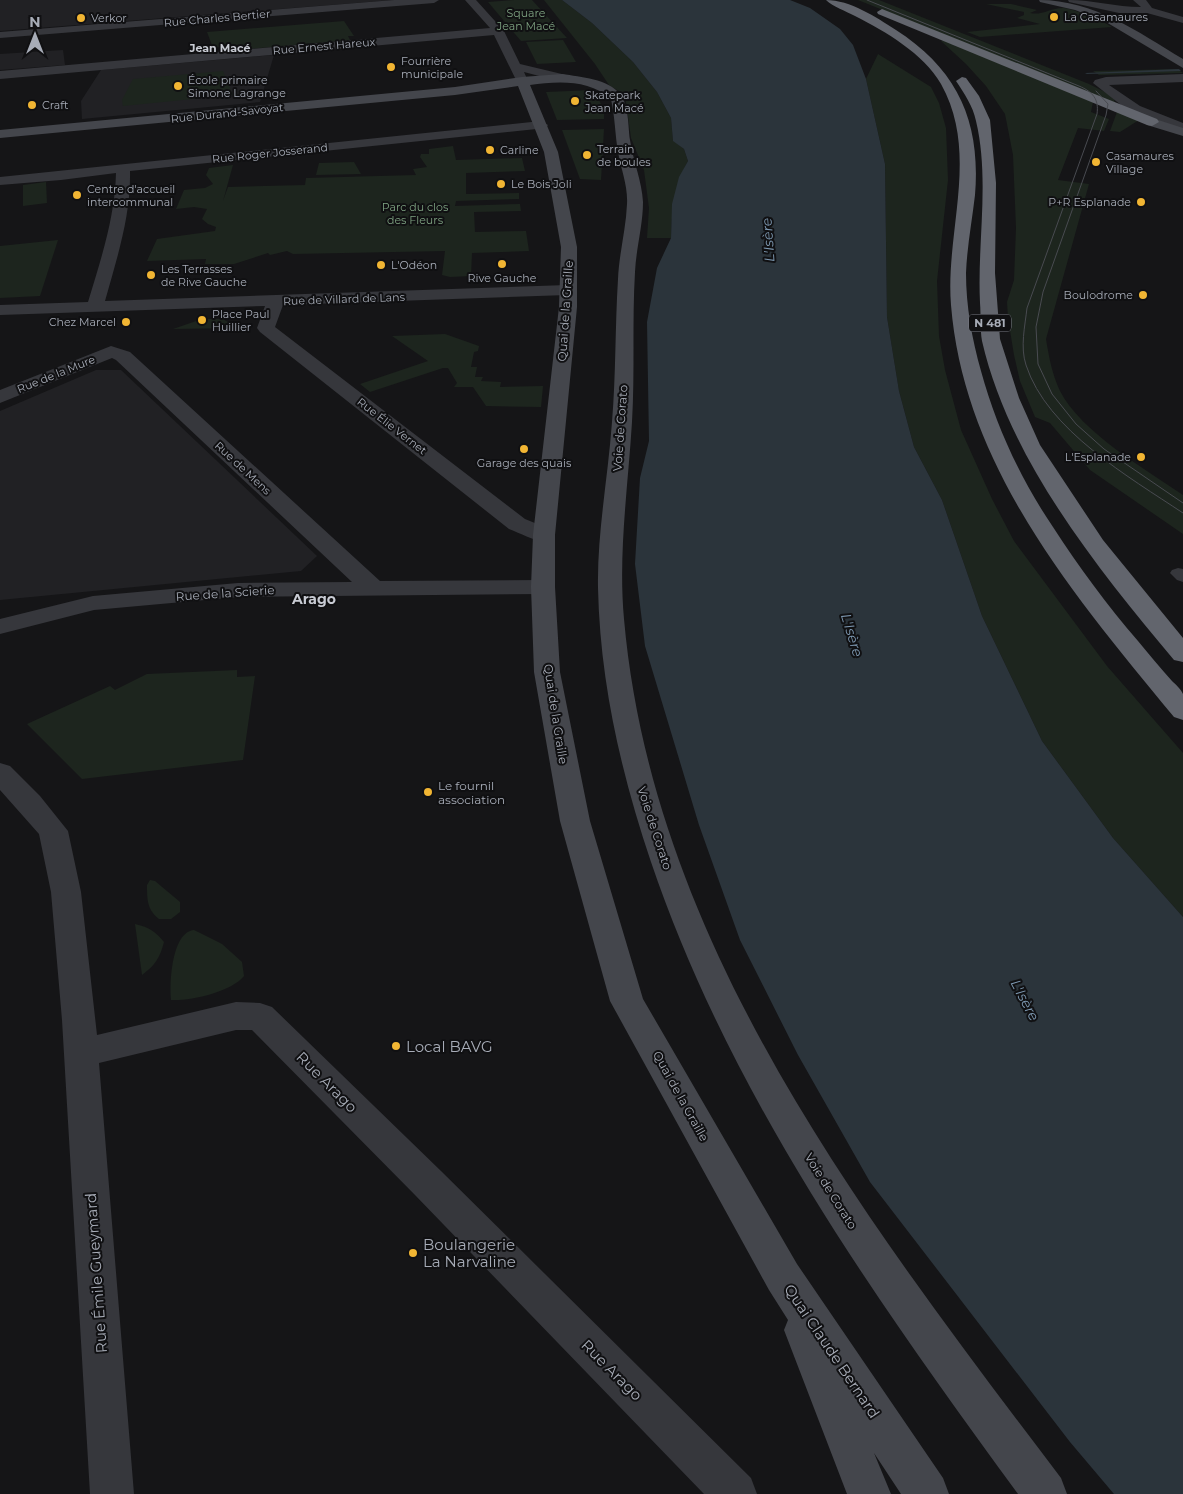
<svg xmlns="http://www.w3.org/2000/svg" width="1183" height="1494" font-family="Montserrat,sans-serif">
<style>
.built{fill:#212124}
.green{fill:#1d251e}
.water{fill:#2b343b}
.lines{fill:none;stroke-linecap:round;stroke-linejoin:round}
.stream{fill:#2b343b;fill-rule:evenodd}
.lane{fill:#36373c;fill-rule:evenodd}
.street{fill:#36373c;fill-rule:evenodd}
.secondary{fill:#44464c;fill-rule:evenodd}
.highway{fill:#62656d;fill-rule:evenodd}
.tram{stroke:#494b51;stroke-width:1}
.poi-dot{fill:#f1b533;stroke:#101012;stroke-width:2}
.labels{text-anchor:middle;dominant-baseline:central;stroke-width:4;stroke-linejoin:round;paint-order:stroke}
.far-park-label{font-size:11px;fill:#7ea281;stroke:#101012}
.far-poi-label{font-size:11px;fill:#a7acb7;stroke:#101012;text-anchor:start}
.far-street-label{font-size:11px;fill:#a7acb7;stroke:#101012}
.far-neighbourhood-label{font-size:11px;font-weight:bold;fill:#c8cbd3;stroke:#101012}
.shield{fill:#101012;stroke:#7a7d86;stroke-width:1}
.shield-label{font-size:11px;font-weight:bold;fill:#a7acb7}
.street-label{font-size:12px;fill:#a7acb7;stroke:#101012}
.poi-label{font-size:12px;fill:#a7acb7;stroke:#101012;text-anchor:start}
.water-label{font-size:14px;font-style:italic;fill:#7e99b2;stroke:#101012}
.neighbourhood-label{font-size:14px;font-weight:bold;fill:#c8cbd3;stroke:#101012}
.near-poi-label{font-size:15px;fill:#a7acb7;stroke:#101012;text-anchor:start}
.near-street-label{font-size:15px;fill:#a7acb7;stroke:#101012}
</style>
<rect width="100%" height="100%" fill="#151517"/>
<g class="built">
<path d="M 0,0 L 394,0 L 0,31 Z"/>
<path d="M 63,50 L 65,65 L 0,70 L 0,54 Z"/>
<path d="M 274,55 L 260,102 L 82,119 L 81,101 L 101,70 Z"/>
<path d="M 96,370 L 121,370 L 317,556 L 301,571 L 0,600 L 0,411 Z"/>
</g>
<g class="green">
<path d="M 514,0 L 532,0 L 567,38 L 521,41 L 488,2 Z"/>
<path d="M 544,0 L 562,0 L 592,23 L 633,62 L 657,92 L 671,118 L 673,140 L 684,149 L 688,161 C 674,186 672,210 671,238 L 647,238 L 649,208 L 644,170 L 631,138 L 625,95 L 609,85 L 595,64 Z"/>
<path d="M 858,0 L 879,0 L 1089,84 L 1109,94 L 1114,98 L 1115,104 Z"/>
<path d="M 986,4 L 1011,4 L 1037,10 L 1030,13 C 1042,16 1052,7 1064,8 C 1077,10 1101,20 1112,27 L 980,37 L 967,32 L 1040,24 L 1017,18 L 1024,15 L 1024,12 Z"/>
<path d="M 344,21 L 354,36 L 348,36 L 350,40 L 227,51 L 223,51 L 221,47 L 213,48 L 207,32 Z"/>
<path d="M 563,40 L 576,62 L 537,64 L 526,42 Z"/>
<path d="M 946,40 L 1093,102 L 1091,112 L 1109,119 L 1104,131 L 1078,128 L 1058,180 L 1089,184 L 1046,339 C 1049,357 1052,374 1060,391 C 1081,432 1145,469 1183,495 L 1183,534 L 1090,470 L 1050,423 L 1035,417 L 1020,381 L 1014,355 L 1008,318 L 1007,302 L 1014,280 L 1016,228 L 1013,155 L 1005,114 L 986,86 L 966,64 L 941,41 Z"/>
<path d="M 878,54 L 931,87 L 939,103 L 946,128 L 948,180 L 937,281 L 939,336 L 945,370 L 961,430 L 992,499 L 1014,541 L 1107,666 L 1183,753 L 1183,917 L 1113,838 L 1042,741 L 982,616 L 942,500 L 914,447 L 899,391 L 887,317 L 885,164 L 866,79 Z"/>
<path d="M 1177,69 L 1183,73 L 1099,75 L 1093,71 Z"/>
<path d="M 223,71 L 233,95 L 123,106 L 122,100 L 133,79 Z"/>
<path d="M 594,90 L 604,110 L 604,119 L 557,120 L 546,92 Z"/>
<path d="M 1117,112 L 1139,120 L 1120,132 L 1110,131 Z"/>
<path d="M 604,129 L 601,180 L 580,179 L 562,130 Z"/>
<path d="M 453,146 L 456,160 L 522,158 L 525,171 L 466,173 L 466,194 L 519,193 L 519,199 L 456,201 L 455,206 L 520,204 L 521,211 L 474,212 L 475,232 L 526,231 L 529,251 L 472,253 L 471,276 L 450,277 L 442,275 L 445,251 L 293,254 L 287,251 L 270,255 L 268,253 L 234,264 L 205,264 L 206,259 L 147,261 L 157,239 L 215,231 L 216,227 L 208,224 L 202,219 L 207,209 L 194,207 L 176,209 L 184,190 L 205,188 L 213,184 L 206,175 L 209,168 L 233,165 L 223,201 L 228,187 L 305,185 L 306,178 L 416,175 L 413,169 L 427,167 L 420,157 L 421,154 L 429,154 L 429,149 Z"/>
<path d="M 354,162 L 361,174 L 316,175 L 319,163 Z"/>
<path d="M 46,182 L 47,203 L 23,206 L 23,185 Z"/>
<path d="M 58,240 L 40,296 L 0,298 L 0,246 Z"/>
<path d="M 202,319 L 223,319 L 237,328 L 173,329 Z"/>
<path d="M 445,334 L 479,346 L 478,351 L 474,352 L 471,367 L 477,367 L 475,377 L 483,377 L 481,381 L 501,382 L 500,387 L 543,386 L 541,407 L 486,406 L 473,387 L 454,387 L 457,383 L 448,368 L 443,368 L 370,392 L 360,384 L 428,361 L 392,336 Z"/>
<path d="M 237,670 L 237,677 L 255,676 L 243,760 L 82,779 L 27,724 L 110,686 L 115,690 L 147,674 Z"/>
<path d="M 150,880 L 155,881 L 180,902 L 180,912 L 171,919 L 159,919 C 147,910 147,899 147,885 Z"/>
<path d="M 135,924 C 148,927 155,931 164,942 C 160,958 155,965 142,975 Z"/>
<path d="M 194,930 L 222,944 L 242,962 L 244,976 C 231,992 191,1001 171,1000 C 169,982 172,932 194,930 Z"/>
</g>
<path class="water" d="M 562,0 L 790,0 L 810,8 L 840,29 L 853,45 L 866,79 L 885,164 L 887,317 L 899,391 L 914,447 L 942,500 L 982,616 L 1042,741 L 1113,838 L 1183,917 L 1183,1494 L 1114,1494 L 1070,1442 L 870,1182 L 798,1055 L 740,940 L 699,825 L 645,646 L 635,564 L 640,478 L 649,441 L 647,322 L 657,268 L 671,238 L 672,204 L 679,177 L 688,161 L 684,149 L 673,141 L 671,118 L 657,92 L 633,62 L 592,23 Z"/>
<g class="lines">
<path class="stream" d="M 1179,69 L 1181,71 L 1087,74 L 1085,73 Z"/>
<path class="lane" d="M 1178,568 L 1183,569 L 1183,582 L 1177,580 L 1170,573 L 1172,570 Z"/>
<g class="street">
<path d="M 394,0 L 439,0 L 434,3 L 0,38 L 0,32 Z"/>
<path d="M 465,0 L 476,0 L 504,31 L 520,64 L 566,75 L 568,78 L 566,81 L 562,82 L 524,72 L 528,81 L 526,84 L 518,84 L 494,35 L 0,79 L 0,71 L 490,28 Z"/>
<path d="M 1068,0 C 1093,0 1116,7 1141,7 L 1133,0 L 1146,0 L 1152,8 L 1183,17 L 1183,23 L 1147,13 L 1119,13 L 1069,2 Z"/>
<path d="M 1183,74 L 1183,82 L 1109,85 L 1140,106 L 1183,123 L 1183,132 L 1130,112 L 1093,83 L 1095,80 L 1106,77 Z"/>
<path d="M 541,121 L 548,125 L 546,128 L 130,171 C 131,216 117,258 105,301 L 567,285 L 573,286 L 576,290 L 573,294 L 567,295 L 283,305 L 275,327 L 525,519 L 552,530 L 555,535 L 552,540 C 537,544 523,534 509,529 L 260,332 L 257,328 L 265,306 L 0,315 L 0,305 L 88,302 C 101,259 115,217 116,173 L 61,180 L 0,185 L 0,177 Z"/>
<path d="M 111,346 L 130,352 L 380,581 L 543,580 L 551,582 L 555,587 L 551,592 L 543,594 L 238,597 L 94,610 L 0,634 L 0,619 L 93,596 L 238,583 L 352,582 L 116,360 L 112,358 L 0,403 L 0,390 Z"/>
<path d="M 0,763 L 10,766 L 40,796 L 68,831 L 81,892 L 97,1035 L 236,1002 L 260,1003 L 272,1007 L 441,1171 L 751,1478 L 757,1494 L 704,1494 L 415,1195 L 252,1030 L 236,1030 L 99,1063 L 134,1494 L 90,1494 L 62,1020 L 51,892 L 39,834 L 0,790 Z"/>
</g>
<g class="secondary">
<path d="M 1039,0 C 1094,0 1138,32 1183,59 L 1183,68 L 1106,22 L 1075,10 L 1040,2 Z"/>
<path d="M 562,74 C 581,77 608,79 620,94 C 629,105 628,126 630,140 C 633,161 642,181 643,202 C 643,225 636,249 635,272 C 632,322 635,372 632,422 C 628,488 618,553 624,619 C 653,948 869,1224 1061,1478 L 1067,1494 L 1018,1494 C 874,1297 730,1095 651,862 C 621,773 600,682 598,588 C 597,533 608,478 612,422 C 616,375 615,327 618,279 C 619,254 626,229 627,204 C 628,186 621,169 618,152 C 615,134 615,117 611,99 C 589,79 557,81 530,85 L 558,152 L 577,247 L 577,307 L 555,535 L 555,587 L 560,672 L 590,821 L 643,999 L 797,1264 L 943,1478 L 949,1494 L 901,1494 L 874,1453 L 891,1494 L 847,1494 L 784,1330 L 788,1320 L 769,1290 L 610,1001 L 560,821 L 534,672 L 531,587 L 533,535 L 559,307 L 561,247 L 544,152 L 518,86 L 455,95 L 0,138 L 0,130 L 455,87 L 522,77 Z"/>
<path d="M 1152,118 L 1183,128 L 1183,136 L 1147,125 L 1145,122 L 1147,119 Z"/>
</g>
<g class="highway">
<path d="M 826,0 C 850,0 876,17 896,30 C 958,70 981,122 975,195 C 972,221 967,247 966,273 C 966,306 972,339 981,371 C 996,426 1021,480 1053,527 C 1079,567 1107,605 1138,641 C 1149,654 1160,668 1172,681 C 1175,684 1181,689 1183,694 C 1183,700 1183,713 1183,720 L 1174,717 C 1075,597 964,467 951,305 C 945,231 980,154 941,84 C 923,53 886,32 855,16 C 846,11 833,7 826,0 Z"/>
<path d="M 882,9 L 1157,119 L 1159,122 L 1152,126 L 1147,125 L 878,14 L 877,12 Z"/>
<path d="M 962,77 L 966,78 L 979,96 L 990,120 L 996,183 L 995,273 L 1000,339 L 1019,398 L 1040,445 L 1103,540 L 1183,638 L 1183,662 L 1174,660 C 1097,568 1009,459 982,341 C 980,329 981,315 980,303 C 977,243 990,180 976,121 C 973,106 964,93 956,81 Z"/>
</g>
<g class="tram">
<path d="M 867,0 L 1079,86 C 1093,92 1099,99 1097,114 L 1027,308 C 1025,326 1020,347 1026,365 C 1047,430 1129,477 1183,513"/>
<path d="M 1096,91 L 1108,104 L 1106,115 L 1043,292 L 1036,327 L 1038,364 L 1052,394 L 1076,424 L 1104,449 L 1183,503"/>
</g>
</g>
<g class="poi-dot">
<circle cx="1054" cy="17" r="5"/>
<circle cx="81" cy="18" r="5"/>
<circle cx="391" cy="67" r="5"/>
<circle cx="178" cy="86" r="5"/>
<circle cx="575" cy="101" r="5"/>
<circle cx="32" cy="105" r="5"/>
<circle cx="490" cy="150" r="5"/>
<circle cx="587" cy="155" r="5"/>
<circle cx="1096" cy="162" r="5"/>
<circle cx="501" cy="184" r="5"/>
<circle cx="77" cy="195" r="5"/>
<circle cx="1141" cy="202" r="5"/>
<circle cx="502" cy="264" r="5"/>
<circle cx="381" cy="265" r="5"/>
<circle cx="151" cy="275" r="5"/>
<circle cx="1143" cy="295" r="5"/>
<circle cx="202" cy="320" r="5"/>
<circle cx="126" cy="322" r="5"/>
<circle cx="524" cy="449" r="5"/>
<circle cx="1141" cy="457" r="5"/>
<circle cx="428" cy="792" r="5"/>
<circle cx="396" cy="1046" r="5"/>
<circle cx="413" cy="1253" r="5"/>
</g>
<g class="labels">
<g class="far-park-label">
<text x="526" y="13">Square<tspan x="526" dy="13">Jean Macé</tspan></text>
<text x="415" y="207">Parc du clos<tspan x="415" dy="13">des Fleurs</tspan></text>
</g>
<g class="far-poi-label">
<text x="1064" y="17">La Casamaures</text>
<text x="91" y="18">Verkor</text>
<text x="401" y="61">Fourrière<tspan x="401" dy="13">municipale</tspan></text>
<text x="188" y="80">École primaire<tspan x="188" dy="13">Simone Lagrange</tspan></text>
<text x="585" y="95">Skatepark<tspan x="585" dy="13">Jean Macé</tspan></text>
<text x="42" y="105">Craft</text>
<text x="597" y="149">Terrain<tspan x="597" dy="13">de boules</tspan></text>
<text x="500" y="150">Carline</text>
<text x="1106" y="156">Casamaures<tspan x="1106" dy="13">Village</tspan></text>
<text x="511" y="184">Le Bois Joli</text>
<text x="87" y="189">Centre d'accueil<tspan x="87" dy="13">intercommunal</tspan></text>
<text x="1131" y="202" text-anchor="end">P+R Esplanade</text>
<text x="391" y="265">L'Odéon</text>
<text x="161" y="269">Les Terrasses<tspan x="161" dy="13">de Rive Gauche</tspan></text>
<text x="502" y="278" text-anchor="middle">Rive Gauche</text>
<text x="1133" y="295" text-anchor="end">Boulodrome</text>
<text x="212" y="314">Place Paul<tspan x="212" dy="13">Huillier</tspan></text>
<text x="116" y="322" text-anchor="end">Chez Marcel</text>
<text x="1131" y="457" text-anchor="end">L'Esplanade</text>
<text x="524" y="463" text-anchor="middle">Garage des quais</text>
</g>
<g class="far-street-label">
<text transform="translate(217 18) rotate(-5)">Rue Charles Bertier</text>
<text transform="translate(324 46) rotate(-5)">Rue Ernest Hareux</text>
<text transform="translate(227 113) rotate(-6)">Rue Durand-Savoyat</text>
<text transform="translate(270 153) rotate(-6)">Rue Roger Josserand</text>
<text transform="translate(344 299) rotate(-2)">Rue de Villard de Lans</text>
<text transform="translate(56 374) rotate(-22)">Rue de la Mure</text>
<text transform="translate(392 426) rotate(38)">Rue Élie Vernet</text>
<text transform="translate(243 468) rotate(43)">Rue de Mens</text>
</g>
<g class="far-neighbourhood-label">
<text x="220" y="48">Jean Macé</text>
</g>
<rect class="shield" x="969" y="314.5" width="42" height="17" rx="4"/>
<g class="shield-label">
<text x="990" y="323">N 481</text>
</g>
<g class="street-label">
<text transform="translate(565 311) rotate(-86)">Quai de la Graille</text>
<text transform="translate(620 428) rotate(-86)">Voie de Corato</text>
<text transform="translate(225 593) rotate(-4)">Rue de la Scierie</text>
<text transform="translate(556 714) rotate(81)">Quai de la Graille</text>
<text transform="translate(655 828) rotate(72)">Voie de Corato</text>
<text transform="translate(681 1096) rotate(61)">Quai de la Graille</text>
<text transform="translate(831 1191) rotate(58)">Voie de Corato</text>
</g>
<g class="poi-label">
<text x="438" y="785">Le fournil<tspan x="438" dy="14">association</tspan></text>
</g>
<g class="water-label">
<text transform="translate(768 240) rotate(-94)">L'Isère</text>
<text transform="translate(852 635) rotate(73)">L'Isère</text>
<text transform="translate(1025 1000) rotate(62)">L'Isère</text>
</g>
<g class="neighbourhood-label">
<text x="314" y="599">Arago</text>
</g>
<g class="near-poi-label">
<text x="406" y="1046">Local BAVG</text>
<text x="423" y="1244">Boulangerie<tspan x="423" dy="17">La Narvaline</tspan></text>
</g>
<g class="near-street-label">
<text transform="translate(327 1082) rotate(45)">Rue Arago</text>
<text transform="translate(96 1273) rotate(-94)">Rue Émile Gueymard</text>
<text transform="translate(832 1351) rotate(56)">Quai Claude Bernard</text>
<text transform="translate(612 1370) rotate(45)">Rue Arago</text>
</g>
</g>
<g transform="translate(35 35)" stroke="#101012" stroke-width="4" paint-order="stroke">
<path d="M0-4L9 19L0 12L-9 19Z" fill="#a7acb7"/>
<text y="-8" font-size="14" font-weight="bold" text-anchor="middle" fill="#a7acb7">N</text>
</g>
</svg>
